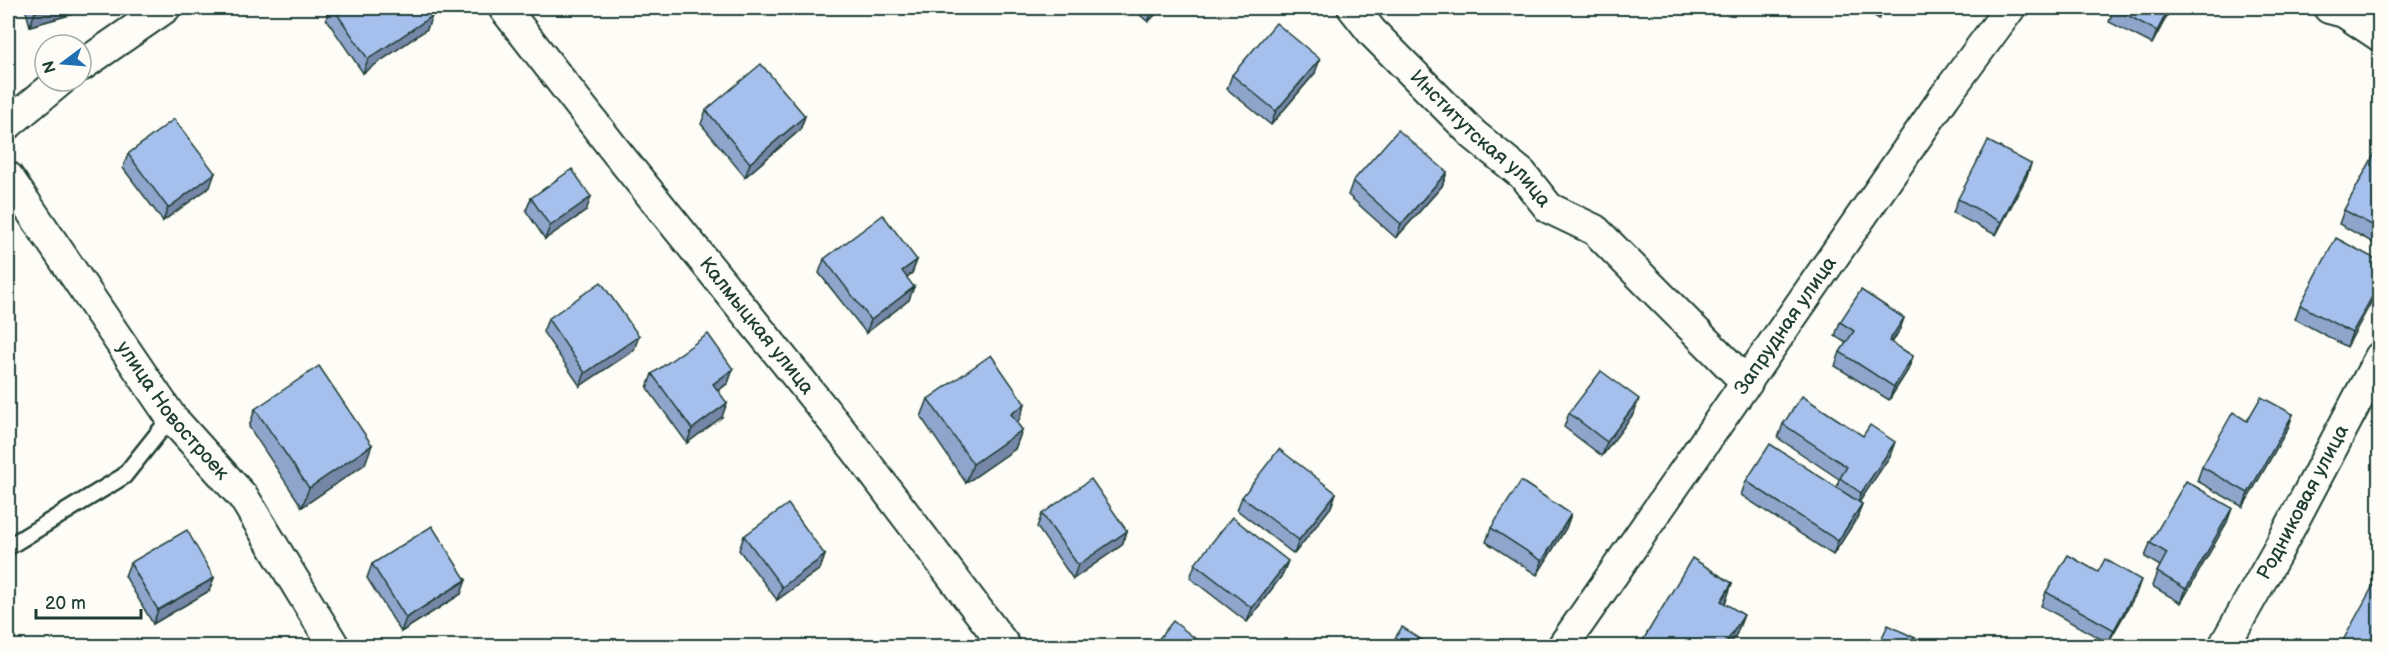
<svg xmlns="http://www.w3.org/2000/svg" width="2387" height="654" font-family="'Balsamiq Sans',sans-serif">
<style>
.lines{fill:none;stroke-linecap:round;stroke-linejoin:round}
.lane-casing{stroke:#1f3d34;stroke-width:20}
.street-casing{stroke:#1f3d34;stroke-width:34}
.lane{stroke:#fdfcf7;stroke-width:15}
.street{stroke:#fdfcf7;stroke-width:30}
.wall{fill:#8fa5cc;stroke:#1f3d34;stroke-width:1.5}
.shaded-wall{fill:#7486a6;stroke:#1f3d34;stroke-width:1.5}
.building{fill:#a6c0ed;stroke:#1f3d34;stroke-width:1.5}
.labels{text-anchor:middle;dominant-baseline:central;stroke-width:4.5;stroke-linejoin:round;paint-order:stroke}
.street-label{font-size:20px;fill:#1f3d34;stroke:#fdfcf7}
</style>
<rect width="100%" height="100%" fill="#fdfcf7"/>
<filter id="ink" filterUnits="userSpaceOnUse"><feTurbulence type="fractalNoise" baseFrequency=".0167" numOctaves="2"/><feDisplacementMap in="SourceGraphic" scale="12" xChannelSelector="R" yChannelSelector="G"/><feConvolveMatrix kernelMatrix="1 2 1 2 8 2 1 2 1" color-interpolation-filters="sRGB"/></filter>
<g filter="url(#ink)">
<g class="lines">
<defs>
<path id="lane" d="M 8,547 L 124,476 L 171,417"/>
<g id="street">
<path id="s1" d="M 504,8 L 618,154 L 854,447 L 1005,646"/>
<path id="s2" d="M 1353,8 L 1372,32 L 1474,135 L 1522,174 L 1549,208 L 1595,230 L 1747,383"/>
<path d="M 2329,8 L 2344,12 L 2380,36"/>
<path d="M 81,66 L 165,8"/>
<path d="M 8,124 L 60,81"/>
<path id="s3" d="M 8,177 L 171,417 L 244,498 L 334,646"/>
<path id="s4" d="M 1563,646 L 1945,96 L 2010,8"/>
<path id="s5" d="M 2224,646 L 2276,554 L 2380,357"/>
</g>
</defs>
<use href="#lane" class="lane-casing"/>
<use href="#street" class="street-casing"/>
<use href="#lane" class="lane"/>
<use href="#street" class="street"/>
</g>
<g class="wall">
<path d="M 25,8 L 76,8 L 73,14 L 30,26 Z"/>
<path d="M 330,8 L 427,8 L 432,16 L 427,29 L 363,73 L 326,19 Z"/>
<path d="M 1132,8 L 1162,8 L 1148,22 Z"/>
<path d="M 1862,8 L 1886,8 L 1879,19 Z"/>
<path d="M 2114,8 L 2171,8 L 2152,44 L 2109,22 Z"/>
<path d="M 1315,73 L 1271,125 L 1227,89 L 1232,75 Z"/>
<path d="M 706,110 L 805,116 L 800,130 L 745,177 L 701,124 Z"/>
<path d="M 2379,146 L 2379,246 L 2339,224 L 2344,210 Z"/>
<path d="M 128,154 L 210,187 L 163,221 L 123,168 Z"/>
<path d="M 2031,164 L 2026,178 L 1996,235 L 1953,213 L 1958,199 Z"/>
<path d="M 1447,172 L 1442,186 L 1396,238 L 1348,195 L 1353,181 Z"/>
<path d="M 531,198 L 586,211 L 545,239 L 526,211 Z"/>
<path d="M 824,259 L 917,260 L 912,273 L 907,277 L 909,300 L 866,333 L 819,273 Z"/>
<path d="M 2379,261 L 2347,347 L 2295,319 L 2300,305 Z"/>
<path d="M 1904,318 L 1899,331 L 1892,343 L 1913,356 L 1908,370 L 1889,400 L 1835,366 L 1840,352 L 1846,343 L 1835,336 L 1840,322 Z"/>
<path d="M 548,319 L 634,350 L 580,386 L 543,332 Z"/>
<path d="M 733,369 L 728,383 L 718,391 L 722,417 L 687,443 L 647,388 L 652,374 Z"/>
<path d="M 928,399 L 1018,423 L 1017,423 L 1022,430 L 1015,449 L 966,483 L 921,417 Z"/>
<path d="M 255,409 L 365,464 L 302,507 L 249,427 Z"/>
<path d="M 1569,413 L 1634,413 L 1602,456 L 1564,427 Z"/>
<path d="M 2293,414 L 2288,428 L 2243,507 L 2197,481 L 2202,467 L 2247,421 Z"/>
<path d="M 1783,424 L 1890,456 L 1859,502 L 1862,504 L 1857,518 L 1833,555 L 1741,495 L 1746,481 L 1837,487 L 1839,479 L 1778,438 Z"/>
<path d="M 1336,493 L 1331,507 L 1294,554 L 1237,510 L 1242,497 Z"/>
<path d="M 2232,508 L 2227,522 L 2181,603 L 2152,586 L 2157,572 L 2160,566 L 2145,557 L 2150,543 Z"/>
<path d="M 1042,514 L 1127,531 L 1122,545 L 1073,579 L 1037,527 Z"/>
<path d="M 1571,514 L 1566,528 L 1537,575 L 1486,542 L 1491,528 Z"/>
<path d="M 744,536 L 825,555 L 820,569 L 777,600 L 739,550 Z"/>
<path d="M 130,563 L 209,591 L 153,624 L 125,576 Z"/>
<path d="M 372,564 L 461,594 L 401,632 L 367,578 Z"/>
<path d="M 1195,564 L 1283,574 L 1247,622 L 1190,578 Z"/>
<path d="M 1732,583 L 1725,603 L 1737,633 L 1729,646 L 1641,646 L 1643,640 Z"/>
<path d="M 2046,592 L 2136,594 L 2108,643 L 2041,606 Z"/>
</g>
<g class="shaded-wall">
<path d="M 51,8 L 76,8 L 73,14 L 30,26 L 35,12 Z"/>
<path d="M 1153,8 L 1162,8 L 1148,22 Z"/>
<path d="M 1883,8 L 1886,8 L 1879,19 Z"/>
<path d="M 2169,8 L 2171,8 L 2152,44 L 2157,31 Z"/>
<path d="M 432,16 L 427,29 L 363,73 L 368,59 Z"/>
<path d="M 1320,59 L 1315,73 L 1271,125 L 1276,111 Z"/>
<path d="M 805,116 L 800,130 L 745,177 L 750,163 Z"/>
<path d="M 2031,164 L 2026,178 L 1996,235 L 2001,222 Z"/>
<path d="M 1447,172 L 1442,186 L 1396,238 L 1401,224 Z"/>
<path d="M 215,173 L 210,187 L 163,221 L 168,208 Z"/>
<path d="M 591,197 L 586,211 L 545,239 L 550,226 Z"/>
<path d="M 917,260 L 912,273 L 897,285 L 902,271 Z"/>
<path d="M 2379,284 L 2379,288 L 2347,347 L 2352,333 Z"/>
<path d="M 914,287 L 909,300 L 866,333 L 871,320 Z"/>
<path d="M 1904,318 L 1899,331 L 1884,355 L 1889,341 Z"/>
<path d="M 639,336 L 634,350 L 580,386 L 585,373 Z"/>
<path d="M 1913,356 L 1908,370 L 1889,400 L 1894,387 Z"/>
<path d="M 733,369 L 728,383 L 708,398 L 713,384 Z"/>
<path d="M 1639,399 L 1634,413 L 1602,456 L 1607,442 Z"/>
<path d="M 727,403 L 722,417 L 687,443 L 692,429 Z"/>
<path d="M 1025,404 L 1018,423 L 1004,433 L 1011,414 Z"/>
<path d="M 2293,414 L 2288,428 L 2243,507 L 2248,493 Z"/>
<path d="M 1022,430 L 1015,449 L 966,483 L 973,464 Z"/>
<path d="M 1895,442 L 1890,456 L 1856,507 L 1861,493 Z"/>
<path d="M 372,445 L 365,464 L 302,507 L 309,488 Z"/>
<path d="M 1336,493 L 1331,507 L 1294,554 L 1299,540 Z"/>
<path d="M 1862,504 L 1857,518 L 1833,555 L 1838,541 Z"/>
<path d="M 2232,508 L 2227,522 L 2181,603 L 2186,589 Z"/>
<path d="M 1571,514 L 1566,528 L 1537,575 L 1542,561 Z"/>
<path d="M 1127,531 L 1122,545 L 1073,579 L 1078,565 Z"/>
<path d="M 825,555 L 820,569 L 777,600 L 782,587 Z"/>
<path d="M 1288,561 L 1283,574 L 1247,622 L 1252,608 Z"/>
<path d="M 214,578 L 209,591 L 153,624 L 158,610 Z"/>
<path d="M 466,580 L 461,594 L 401,632 L 406,618 Z"/>
<path d="M 2141,580 L 2136,594 L 2108,643 L 2114,630 Z"/>
<path d="M 1732,583 L 1726,601 L 1714,620 L 1721,601 Z"/>
<path d="M 1744,615 L 1737,633 L 1729,646 L 1724,646 Z"/>
</g>
<g class="building">
<path d="M 33,8 L 51,8 L 35,12 Z"/>
<path d="M 333,8 L 427,8 L 432,16 L 368,59 Z"/>
<path d="M 2114,8 L 2169,8 L 2157,31 Z"/>
<path d="M 1276,23 L 1320,59 L 1276,111 L 1232,75 Z"/>
<path d="M 761,64 L 805,116 L 750,163 L 706,110 Z"/>
<path d="M 174,119 L 215,173 L 168,208 L 128,154 Z"/>
<path d="M 1398,130 L 1447,172 L 1401,224 L 1353,181 Z"/>
<path d="M 1988,141 L 2031,164 L 2001,222 L 1958,199 Z"/>
<path d="M 2379,146 L 2379,229 L 2344,210 Z"/>
<path d="M 572,169 L 591,197 L 550,226 L 531,198 Z"/>
<path d="M 883,215 L 917,260 L 902,271 L 914,287 L 871,320 L 824,259 Z"/>
<path d="M 2336,238 L 2379,261 L 2379,284 L 2352,333 L 2300,305 Z"/>
<path d="M 601,282 L 639,336 L 585,373 L 548,319 Z"/>
<path d="M 1861,290 L 1904,318 L 1889,341 L 1913,356 L 1894,387 L 1840,352 L 1854,331 L 1840,322 Z"/>
<path d="M 708,334 L 733,369 L 713,384 L 727,403 L 692,429 L 652,374 Z"/>
<path d="M 991,355 L 1025,404 L 1011,414 L 1022,430 L 973,464 L 928,399 Z"/>
<path d="M 319,366 L 372,445 L 309,488 L 255,409 Z"/>
<path d="M 1601,371 L 1639,399 L 1607,442 L 1569,413 Z"/>
<path d="M 1802,396 L 1863,436 L 1870,425 L 1895,442 L 1861,493 L 1840,478 L 1847,467 L 1783,424 Z"/>
<path d="M 2261,397 L 2293,414 L 2248,493 L 2202,467 L 2233,412 L 2247,421 Z"/>
<path d="M 1770,444 L 1862,504 L 1838,541 L 1746,481 Z"/>
<path d="M 1279,449 L 1336,493 L 1299,540 L 1242,497 Z"/>
<path d="M 1091,479 L 1127,531 L 1078,565 L 1042,514 Z"/>
<path d="M 1521,481 L 1571,514 L 1542,561 L 1491,528 Z"/>
<path d="M 2186,481 L 2232,508 L 2186,589 L 2157,572 L 2167,553 L 2150,543 Z"/>
<path d="M 788,504 L 825,555 L 782,587 L 744,536 Z"/>
<path d="M 1232,517 L 1288,561 L 1252,608 L 1195,564 Z"/>
<path d="M 432,526 L 466,580 L 406,618 L 372,564 Z"/>
<path d="M 187,530 L 214,578 L 158,610 L 130,563 Z"/>
<path d="M 2068,555 L 2098,572 L 2105,559 L 2141,580 L 2114,630 L 2046,592 Z"/>
<path d="M 1692,558 L 1732,583 L 1721,601 L 1744,615 L 1724,646 L 1653,646 L 1643,640 Z"/>
<path d="M 2374,584 L 2379,587 L 2379,646 L 2340,646 Z"/>
<path d="M 1173,621 L 1205,646 L 1153,646 Z"/>
<path d="M 1888,625 L 1932,646 L 1878,646 Z"/>
<path d="M 1402,627 L 1431,646 L 1390,646 Z"/>
</g>
</g>
<g class="labels">
<g class="street-label">
<text stroke="none"><textPath href="#s2" startOffset="183">Институтская улица</textPath></text>
<text stroke="none"><textPath href="#s1" startOffset="406">Калмыцкая улица</textPath></text>
<text stroke="none"><textPath href="#s4" startOffset="390">Запрудная улица</textPath></text>
<text stroke="none"><textPath href="#s3" startOffset="286">улица Новостроек</textPath></text>
<text stroke="none"><textPath href="#s5" startOffset="164">Родниковая улица</textPath></text>
</g>
</g>
<rect width="2387" height="654" fill="none" stroke="#fdfcf7" stroke-width="30"/>
<rect x="15" y="15" width="2357" height="624" fill="none" stroke="#1f3d34" stroke-width="2" filter="url(#ink)"/>
<g transform="translate(63 63) rotate(254)"><circle r="28" fill="#fdfcf7" stroke="#a4b0a9" stroke-width="1.5"/>
<path d="M0-4.5L10 22L0 15L-10 22Z" fill="#1f6fb2"/>
<text y="-9" font-size="16" font-weight="bold" text-anchor="middle" fill="#1f3d34">N</text>
</g>
<path d="M36 609v9h105v-9" fill="none" stroke="#1f3d34" stroke-width="3"/>
<text x="45" y="609" font-size="18" fill="#1f3d34" stroke="#fdfcf7" stroke-width="4.5" paint-order="stroke">20 m</text>
</svg>
